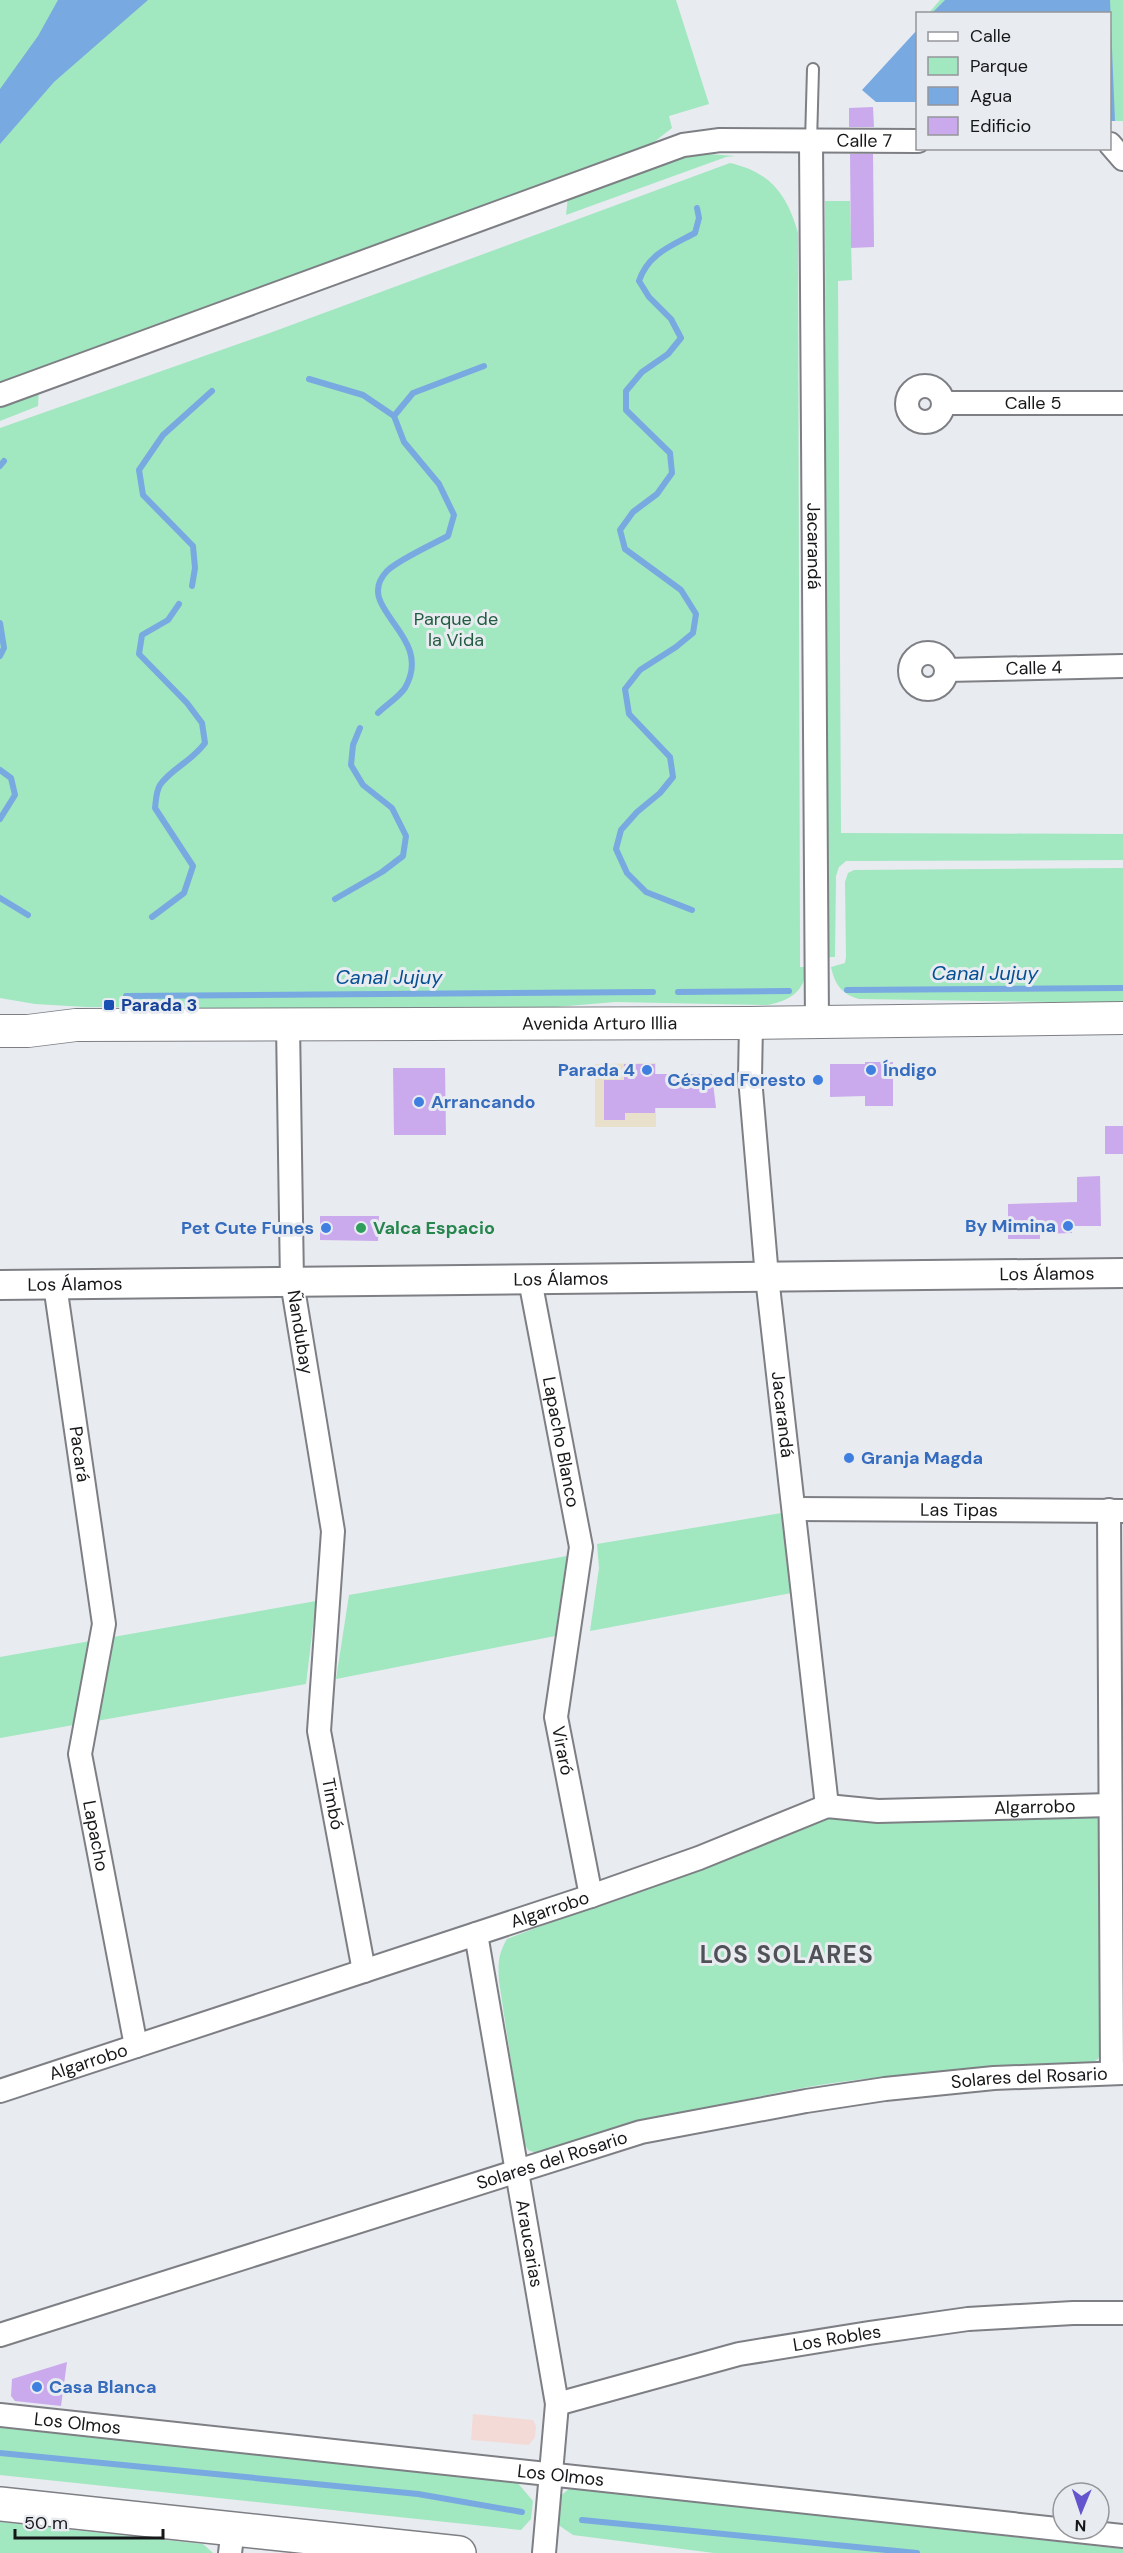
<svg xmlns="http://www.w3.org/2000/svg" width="1123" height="2553" font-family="'DM Sans',sans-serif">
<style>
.commercial{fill:#e9e0cb}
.industrial{fill:#f4dad7}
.green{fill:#a1e7c0}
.water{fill:#78a9e1}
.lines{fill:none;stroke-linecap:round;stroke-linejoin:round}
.stream{stroke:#78a9e1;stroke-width:6}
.building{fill:#caaaec}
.service-casing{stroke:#7d7f84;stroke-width:14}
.minor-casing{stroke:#7d7f84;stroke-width:26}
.tertiary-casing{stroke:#7d7f84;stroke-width:32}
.secondary-casing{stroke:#7d7f84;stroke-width:34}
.primary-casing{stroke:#7d7f84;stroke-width:36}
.service{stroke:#fff;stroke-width:10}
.minor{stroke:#fff;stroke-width:22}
.tertiary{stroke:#fff;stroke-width:28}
.secondary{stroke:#fff;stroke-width:32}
.primary{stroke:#fff;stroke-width:33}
.transit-dot{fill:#1a4fb4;stroke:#e8ebf0;stroke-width:2}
.shop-dot{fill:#3f7fe0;stroke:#e8ebf0;stroke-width:2}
.leisure-dot{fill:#2e9e5b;stroke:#e8ebf0;stroke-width:2}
.labels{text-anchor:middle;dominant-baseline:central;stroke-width:6;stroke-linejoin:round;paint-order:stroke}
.street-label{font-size:18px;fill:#161718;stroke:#e8ebf0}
.park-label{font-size:18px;fill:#225c40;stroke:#e8ebf0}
.transit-label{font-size:18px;font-weight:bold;fill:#164399;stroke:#e8ebf0;text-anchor:start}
.shop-label{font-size:18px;font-weight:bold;fill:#366cbe;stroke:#e8ebf0;text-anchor:end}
.leisure-label{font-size:18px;font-weight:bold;fill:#27864d;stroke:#e8ebf0;text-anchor:start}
.water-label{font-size:20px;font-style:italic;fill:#054f93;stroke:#e8ebf0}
.district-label{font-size:24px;font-weight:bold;letter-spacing:1.5px;fill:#505257;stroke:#e8ebf0}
</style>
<rect width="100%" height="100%" fill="#e8ebf0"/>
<path class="commercial" d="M 656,1063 L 656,1127 L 595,1127 L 595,1064 Z"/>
<path class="industrial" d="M 473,2414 L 533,2420 L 536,2426 L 535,2437 L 529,2445 L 471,2440 Z"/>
<g class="green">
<path d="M 0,0 L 676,0 L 709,104 L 669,116 L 672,128 L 645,149 L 0,386 Z"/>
<path d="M 940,0 L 1123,0 L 1123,121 L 1110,121 L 1110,14 L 928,14 Z"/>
<path d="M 709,154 L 735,156 L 726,157 L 566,215 L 568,197 L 682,157 Z"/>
<path d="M 730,163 C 770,172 787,194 798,233 L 800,949 L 800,967 L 807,967 C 804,992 791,1000 768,1005 L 615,1002 L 544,1008 L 237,1014 L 146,1007 L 86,1007 L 35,1004 L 0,998 L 0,428 L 267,334 Z"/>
<path d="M 825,201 L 850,201 L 852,280 L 838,281 L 841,833 L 1123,834 L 1123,860 L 846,861 L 839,867 L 836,876 L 835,957 L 828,957 Z"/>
<path d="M 39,388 L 38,406 L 0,421 L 0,402 Z"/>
<path d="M 1123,868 L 1123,1003 L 859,999 C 842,994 835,985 831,967 L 845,963 L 846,957 L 845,882 L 848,873 L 854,870 Z"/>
<path d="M 788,1512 L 797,1592 L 590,1631 L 599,1568 L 597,1544 Z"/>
<path d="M 567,1556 L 555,1636 L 336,1679 L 349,1595 Z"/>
<path d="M 316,1601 L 306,1684 L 0,1738 L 0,1657 Z"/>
<path d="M 1092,1813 L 1100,1818 L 1104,2047 L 1098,2059 L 1088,2065 C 1002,2067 918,2071 833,2083 C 734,2098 637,2126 541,2155 L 528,2150 L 523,2141 L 499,1981 C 498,1964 498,1954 507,1939 L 833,1816 Z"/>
<path d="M 0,2426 L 516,2481 L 533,2501 L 531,2519 L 521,2530 L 0,2475 Z"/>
<path d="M 570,2488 L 1123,2549 L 1123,2553 L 714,2553 L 573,2535 L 557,2524 L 558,2498 Z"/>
<path d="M 0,2522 L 203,2544 L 213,2553 L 0,2553 Z"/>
</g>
<g class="water">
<path d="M 58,0 L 148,0 L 54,82 L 0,144 L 0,89 L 38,36 Z"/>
<path d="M 945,0 L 1110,0 L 1115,121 L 1110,121 L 1110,14 L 932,13 Z"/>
<path d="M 917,30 L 917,102 L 876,102 L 862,90 Z"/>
</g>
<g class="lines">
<g class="stream">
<path d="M 309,379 L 363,395 L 394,416"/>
<path d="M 0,466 L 4,461"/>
<path d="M 192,586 L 195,568 L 193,546 L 143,495 L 139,470 L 163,435 L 212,391"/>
<path d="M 0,623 L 4,648 L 0,656"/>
<path d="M 378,713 C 386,705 399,697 405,688 C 436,634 351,609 387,571 C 398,560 433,544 448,536 L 454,515 L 439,484 L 404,442 L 394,416 L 413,393 L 484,366"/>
<path d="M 0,770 L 11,778 L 15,795 L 0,819"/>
<path d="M 0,898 L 28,915"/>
<path d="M 335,899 L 382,872 L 403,856 L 406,836 L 392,808 L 363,785 L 351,765 L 353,745 L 360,728"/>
<path d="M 692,910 L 646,892 L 627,873 L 616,849 L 621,830 L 637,812 L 660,793 L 673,777 L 670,757 L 629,714 L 625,689 L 640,670 L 676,647 L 693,633 L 696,614 L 681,590 L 625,549 L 620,530 L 633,512 L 657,494 L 672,473 L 670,453 L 626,410 L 626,391 L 642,372 L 668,354 L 681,338 L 671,319 L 649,297 L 639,281 C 648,254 671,246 695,233 L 699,218 L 697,208"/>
<path d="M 152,917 L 184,893 L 193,866 L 155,808 C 156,801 156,791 160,785 C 172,768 191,762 205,743 L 202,723 L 187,703 L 139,654 L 142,635 L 168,620 L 179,604"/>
<path d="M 847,990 L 1123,988"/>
<path d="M 678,992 L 789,991"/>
<path d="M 126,996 L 653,992"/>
<path d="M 0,2453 L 418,2494 L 522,2512"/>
<path d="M 582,2520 L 917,2553"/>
</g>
</g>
<g class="building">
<path d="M 873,107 L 874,127 L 849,127 L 849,108 Z"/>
<path d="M 850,154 L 873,154 L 874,247 L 851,248 Z"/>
<path d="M 865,1062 L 893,1062 L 893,1106 L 865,1106 L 865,1096 L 830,1097 L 830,1064 L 865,1064 Z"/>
<path d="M 624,1064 L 655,1064 L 655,1074 L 712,1074 L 716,1108 L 655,1108 L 655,1113 L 625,1113 L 625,1120 L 604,1120 L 604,1080 L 624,1080 Z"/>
<path d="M 393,1068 L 445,1068 L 446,1135 L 394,1135 Z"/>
<rect x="1105" y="1126" width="18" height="28"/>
<path d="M 1100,1176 L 1101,1226 L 1072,1226 L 1072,1233 L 1040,1234 L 1040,1239 L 1008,1239 L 1008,1204 L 1077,1202 L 1077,1177 Z"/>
<path d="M 320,1216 L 379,1216 L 378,1241 L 320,1240 Z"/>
<path d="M 67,2362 L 61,2406 L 15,2401 L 11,2396 L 12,2379 Z"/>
</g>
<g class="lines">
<defs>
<path id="service" d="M 811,142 L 813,69"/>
<g id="minor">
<path id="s1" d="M 811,142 L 817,1022"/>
<path d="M 1110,144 L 1123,159"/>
<circle cx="925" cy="404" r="18"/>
<path id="s2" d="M 0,395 L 683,145 L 720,140 L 918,141"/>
<path id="s3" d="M 943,403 L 1123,403"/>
<circle cx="928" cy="671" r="18"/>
<path id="s4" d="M 946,670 L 1123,666"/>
<path id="s5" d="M 751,1023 L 750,1078 L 767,1277 L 827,1806"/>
<path id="s6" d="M 288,1025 L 292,1282 L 333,1531 L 319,1731 L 364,1971"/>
<path id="s7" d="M 530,1280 L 581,1547 L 556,1717 L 591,1896"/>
<path id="s8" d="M 55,1285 L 104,1624 L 80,1754 L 136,2046"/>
<path id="s9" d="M 794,1509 L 1123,1511"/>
<path d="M 1109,1510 L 1112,2073"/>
<path id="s10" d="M 476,1934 L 557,2404 L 544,2553"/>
<path id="s11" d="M 0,2091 L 591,1896 L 699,1858 L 827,1806 L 878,1811 L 1110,1805"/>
<path id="s12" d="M 0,2335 L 641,2132 L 806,2101 L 885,2089 L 994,2078 L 1123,2073"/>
<path id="s13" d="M 557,2404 L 739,2354 L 869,2333 L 968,2319 L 1073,2313 L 1123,2313"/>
<path id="s14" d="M 0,2415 L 1123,2536"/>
<path d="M 230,2553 L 233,2529"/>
</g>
<g id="tertiary">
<path id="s15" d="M 0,1285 L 1123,1273"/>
</g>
<g id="secondary">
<path id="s16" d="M 0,1031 L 28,1031 L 76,1025 L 751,1023 L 1123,1018"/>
</g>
<path id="primary" d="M 0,2504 L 459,2553"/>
</defs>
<use href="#service" class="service-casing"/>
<use href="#minor" class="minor-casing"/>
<use href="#tertiary" class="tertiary-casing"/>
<use href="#secondary" class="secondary-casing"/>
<use href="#primary" class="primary-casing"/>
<use href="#service" class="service"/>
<use href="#minor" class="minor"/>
<use href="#tertiary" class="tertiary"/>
<use href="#secondary" class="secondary"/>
<use href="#primary" class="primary"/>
</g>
<rect class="transit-dot" x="103" y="999" width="12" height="12" rx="3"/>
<g class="shop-dot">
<circle cx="647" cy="1070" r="6"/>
<circle cx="871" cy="1070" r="6"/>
<circle cx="818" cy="1080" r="6"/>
<circle cx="419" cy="1102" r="6"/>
<circle cx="1068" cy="1226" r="6"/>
<circle cx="326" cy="1228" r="6"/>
<circle cx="849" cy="1458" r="6"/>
<circle cx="37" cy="2387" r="6"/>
</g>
<circle class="leisure-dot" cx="361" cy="1228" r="6"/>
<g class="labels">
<g class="street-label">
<text stroke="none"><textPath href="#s2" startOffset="909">Calle 7</textPath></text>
<text stroke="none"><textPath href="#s3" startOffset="90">Calle 5</textPath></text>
<text stroke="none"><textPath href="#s1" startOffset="404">Jacarandá</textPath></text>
<text stroke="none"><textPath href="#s4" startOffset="88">Calle 4</textPath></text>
<text stroke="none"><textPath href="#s16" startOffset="600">Avenida Arturo Illia</textPath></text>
<text stroke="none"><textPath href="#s15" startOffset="1047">Los Álamos</textPath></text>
<text stroke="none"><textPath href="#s15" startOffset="561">Los Álamos</textPath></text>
<text stroke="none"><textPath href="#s15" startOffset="75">Los Álamos</textPath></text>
<text stroke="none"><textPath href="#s6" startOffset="308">Ñandubay</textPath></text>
<text stroke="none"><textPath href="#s5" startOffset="393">Jacarandá</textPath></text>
<text stroke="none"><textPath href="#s7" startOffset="165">Lapacho Blanco</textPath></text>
<text stroke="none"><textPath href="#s8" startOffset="171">Pacará</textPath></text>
<text stroke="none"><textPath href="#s9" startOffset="165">Las Tipas</textPath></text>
<text stroke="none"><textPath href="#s7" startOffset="478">Viraró</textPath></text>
<text stroke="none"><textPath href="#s6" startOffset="784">Timbó</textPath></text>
<text stroke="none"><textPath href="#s11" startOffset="1083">Algarrobo</textPath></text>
<text stroke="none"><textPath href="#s8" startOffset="558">Lapacho</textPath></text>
<text stroke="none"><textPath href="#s11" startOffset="579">Algarrobo</textPath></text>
<text stroke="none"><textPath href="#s11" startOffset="93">Algarrobo</textPath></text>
<text stroke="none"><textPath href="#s12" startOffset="1065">Solares del Rosario</textPath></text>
<text stroke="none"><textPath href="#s12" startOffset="579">Solares del Rosario</textPath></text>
<text stroke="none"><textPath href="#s10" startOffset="314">Araucarias</textPath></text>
<text stroke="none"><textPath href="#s13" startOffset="288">Los Robles</textPath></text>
<text stroke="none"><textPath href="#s14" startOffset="78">Los Olmos</textPath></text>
<text stroke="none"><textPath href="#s14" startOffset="564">Los Olmos</textPath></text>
</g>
<g class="park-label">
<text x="456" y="619">Parque de<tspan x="456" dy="21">la Vida</tspan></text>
</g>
<g class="transit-label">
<text x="121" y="1005">Parada 3</text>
</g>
<g class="shop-label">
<text x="635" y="1070">Parada 4</text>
<text x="883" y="1070" text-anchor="start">Índigo</text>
<text x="806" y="1080">Césped Foresto</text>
<text x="431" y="1102" text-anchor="start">Arrancando</text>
<text x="1056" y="1226">By Mimina</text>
<text x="314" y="1228">Pet Cute Funes</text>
<text x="861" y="1458" text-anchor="start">Granja Magda</text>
<text x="49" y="2387" text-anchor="start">Casa Blanca</text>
</g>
<g class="leisure-label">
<text x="373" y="1228">Valca Espacio</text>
</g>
<g class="water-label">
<text x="985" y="973">Canal Jujuy</text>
<text x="389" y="977">Canal Jujuy</text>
</g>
<g class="district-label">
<text x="787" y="1954">LOS SOLARES</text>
</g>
</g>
<rect x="916" y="12" width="195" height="138" fill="#e8ebf0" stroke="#94969a" stroke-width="1.5"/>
<rect x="928" y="32" width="30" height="9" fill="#ffffff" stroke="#94969a" stroke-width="1.5"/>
<text x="970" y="42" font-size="18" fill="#161718">Calle</text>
<rect x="928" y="57" width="30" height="18" fill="#a1e7c0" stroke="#94969a" stroke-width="1.5"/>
<text x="970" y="72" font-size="18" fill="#161718">Parque</text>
<rect x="928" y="87" width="30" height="18" fill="#78a9e1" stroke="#94969a" stroke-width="1.5"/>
<text x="970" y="102" font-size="18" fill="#161718">Agua</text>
<rect x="928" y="117" width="30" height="18" fill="#caaaec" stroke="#94969a" stroke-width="1.5"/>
<text x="970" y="132" font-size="18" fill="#161718">Edificio</text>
<g transform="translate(1081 2511) rotate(182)"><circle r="28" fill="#e8ebf0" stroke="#94969a" stroke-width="1.5"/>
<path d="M0-4.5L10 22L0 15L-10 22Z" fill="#6454cd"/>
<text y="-9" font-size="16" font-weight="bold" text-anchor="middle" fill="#161718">N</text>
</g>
<path d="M15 2529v9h148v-9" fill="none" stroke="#161718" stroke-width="3"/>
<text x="24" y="2529" font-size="18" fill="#161718" stroke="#e8ebf0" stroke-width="4.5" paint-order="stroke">50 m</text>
</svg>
